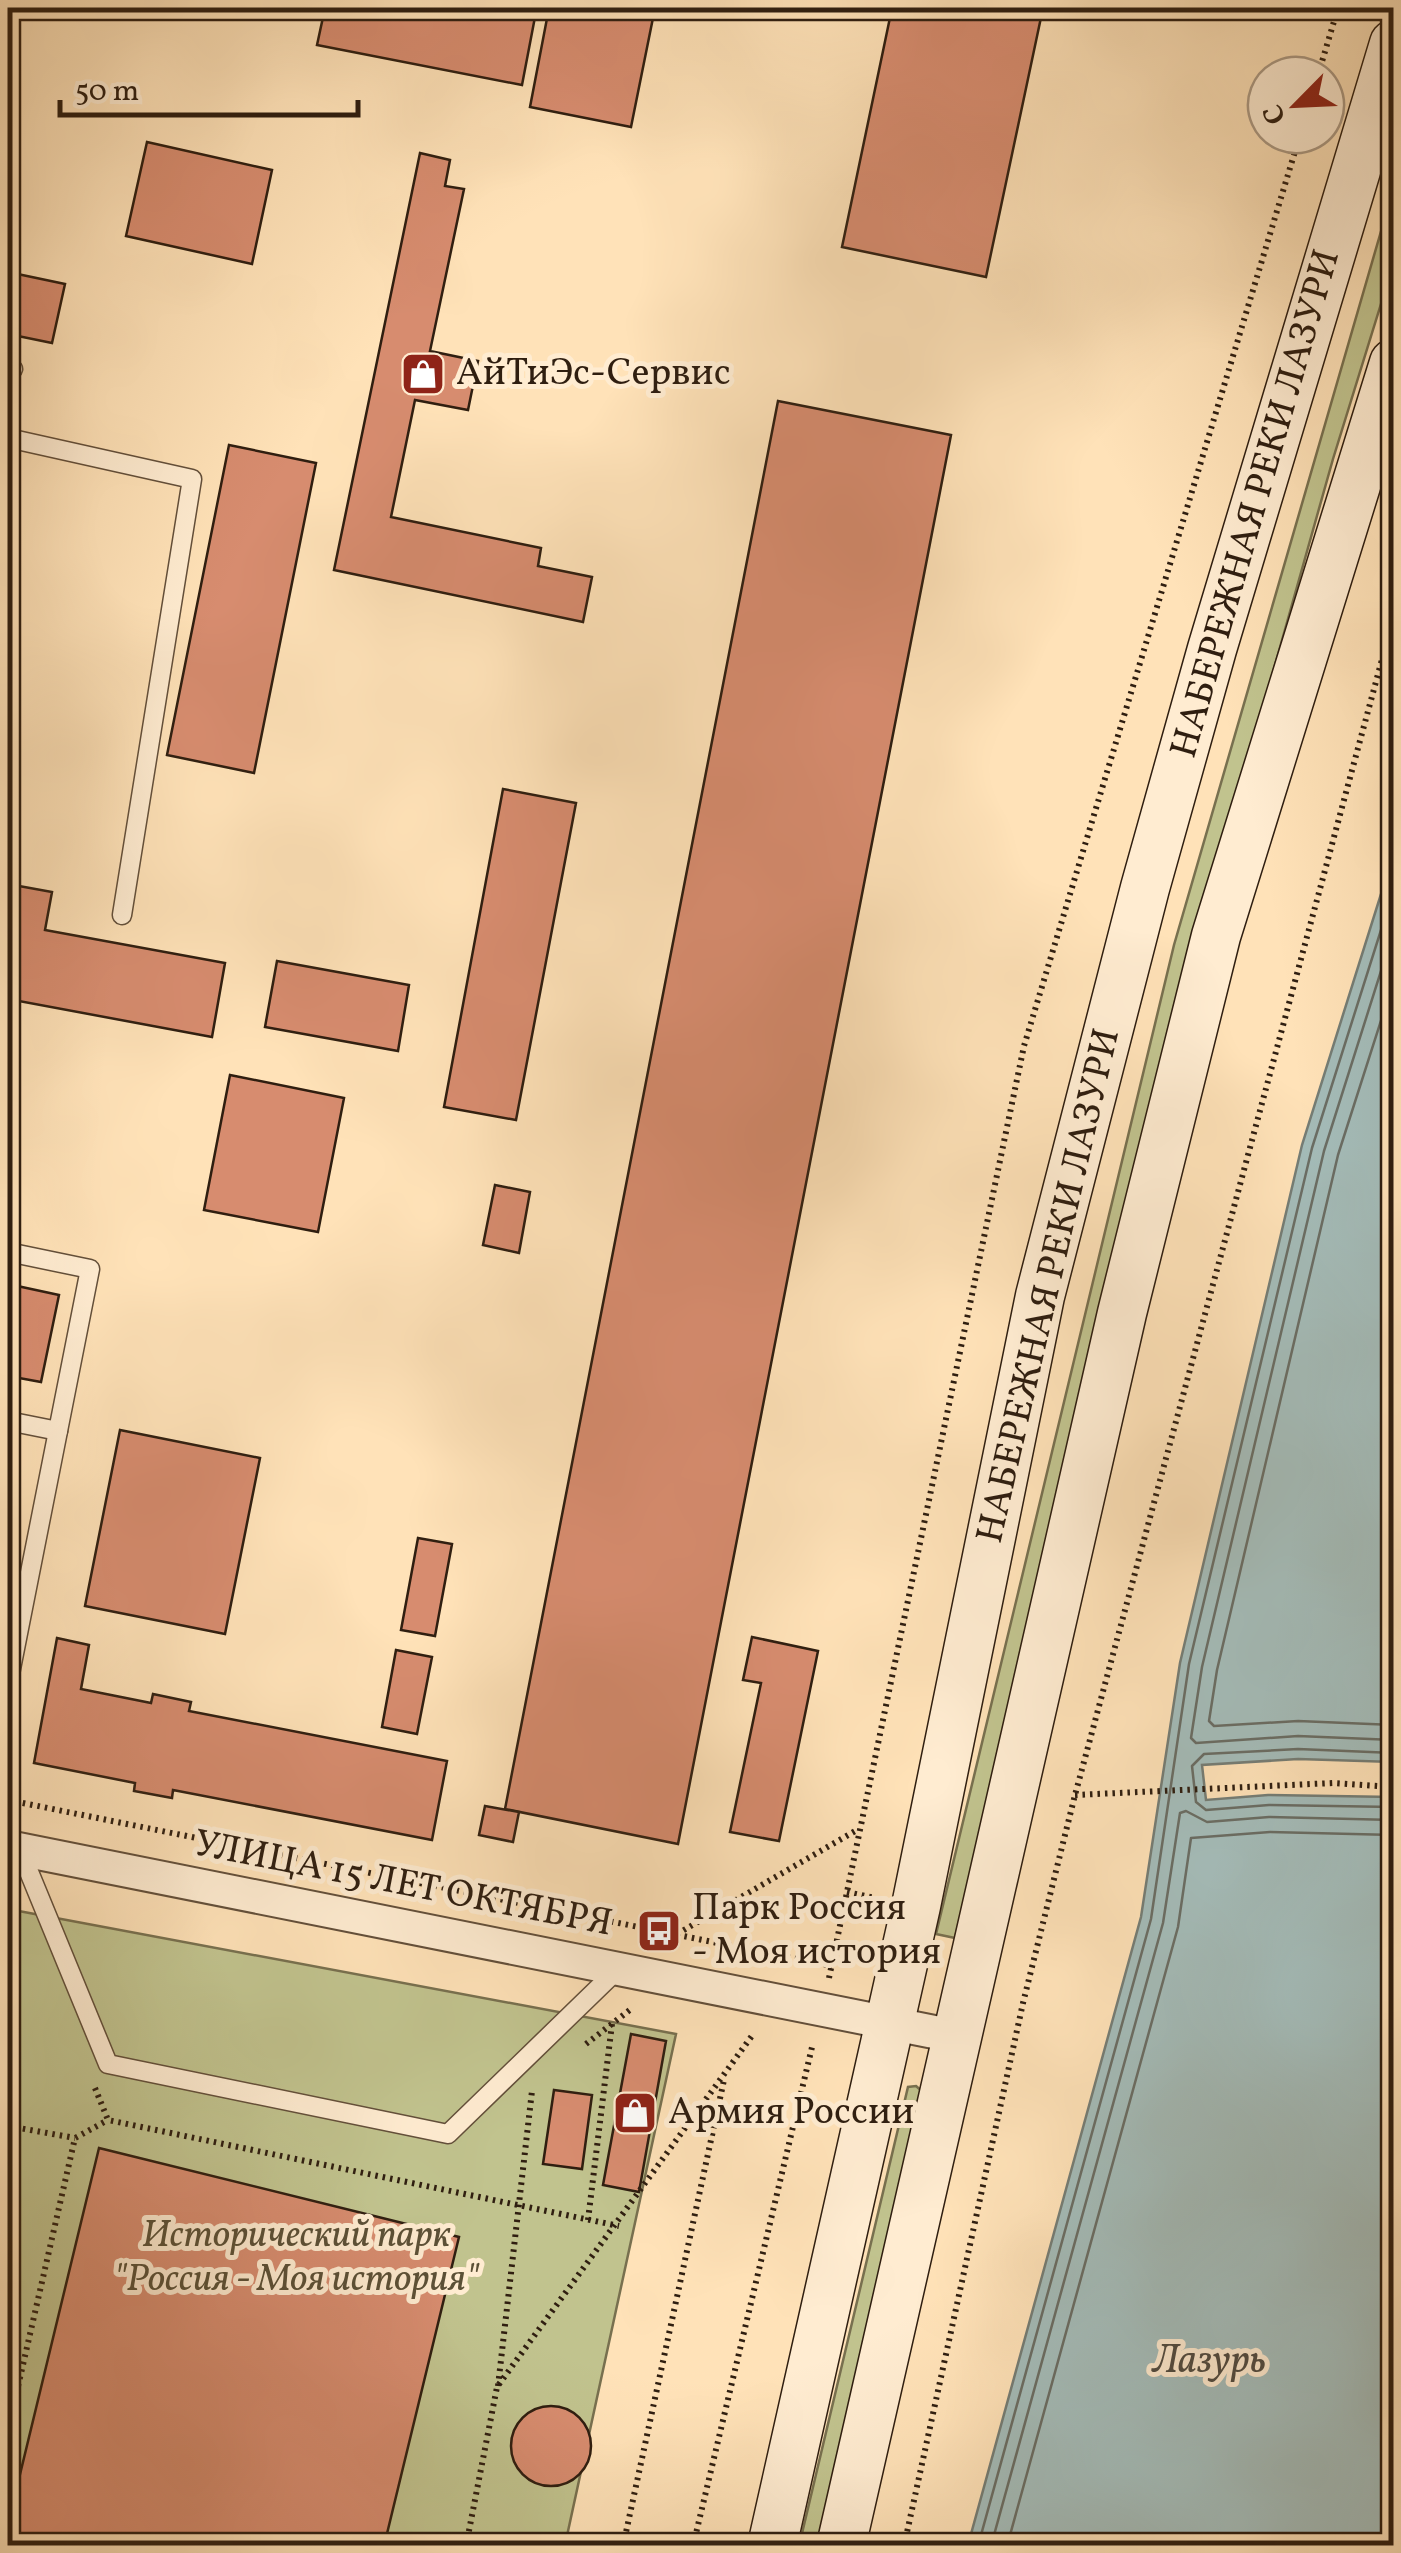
<svg xmlns="http://www.w3.org/2000/svg" width="1401" height="2553" font-family="Vollkorn,serif">
<style>
.green{fill:#c1c38e;stroke:#78704f;stroke-width:2.5}
.water{fill:#a4bcb9;stroke:#757d75;stroke-width:2.5}
.lines{fill:none;stroke-linecap:round;stroke-linejoin:round}
.shore{stroke:#6a6d64;stroke-width:2.5}
.building{fill:#d78c6f;stroke:#2f1e10;stroke-width:2.5}
.lane-casing{stroke:#634f3a;stroke-width:21}
.street-casing{stroke:#634f3a;stroke-width:36}
.secondary-casing{stroke:#2f1e10;stroke-width:51}
.path{stroke:#2f1e10;stroke-width:6;stroke-dasharray:2.5 5;stroke-linecap:butt}
.lane{stroke:#ffecd1;stroke-width:18}
.street{stroke:#ffecd1;stroke-width:32}
.secondary{stroke:#ffecd1;stroke-width:48}
.labels{text-anchor:middle;dominant-baseline:central;stroke-width:10;stroke-linejoin:round;paint-order:stroke}
.poi-label{font-size:38px;fill:#2f1e10;stroke:#ffecd1;text-anchor:start}
.street-label{font-size:38px;fill:#2f1e10;stroke:#ffecd1}
.park-label{font-size:38px;font-style:italic;fill:#5b5036;stroke:#ffecd1}
.water-label{font-size:40px;font-style:italic;fill:#524d43;stroke:#ffecd1}
</style>
<rect width="100%" height="100%" fill="#ffe2b8"/>
<filter id="stains"><feTurbulence type="fractalNoise" baseFrequency=".002" numOctaves="4"/><feColorMatrix values="0 0 0 0 .2 0 0 0 0 .09 0 0 0 0 .02 0 0 0 .5 -.17"/></filter>
<radialGradient id="worn" r=".72"><stop offset=".6" stop-color="#630" stop-opacity="0"/><stop offset="1" stop-color="#630" stop-opacity=".3"/></radialGradient>
<g class="green">
<path d="M 1393,190 L 1393,265 L 1333,459 L 1197,942 L 955,1938 L 936,1934 L 1174,945 Z"/>
<path d="M 8,1909 L 676,2034 L 565,2545 L 8,2545 Z"/>
<path d="M 916,2086 L 924,2093 L 819,2545 L 799,2546 L 908,2087 Z"/>
</g>
<path class="water" d="M 1393,856 L 1393,1762 L 1298,1759 L 1202,1765 L 1206,1800 L 1268,1795 L 1393,1797 L 1393,2545 L 968,2545 L 1141,1917 L 1180,1663 L 1302,1145 Z"/>
<g class="lines">
<g class="shore">
<path d="M 1394,930 L 1324,1151 L 1202,1667 L 1191,1738 L 1196,1743 L 1298,1736 L 1394,1740"/>
<path d="M 1394,980 L 1338,1155 L 1217,1670 L 1209,1721 L 1214,1726 L 1298,1721 L 1394,1725"/>
<path d="M 1394,1753 L 1298,1749 L 1204,1754 L 1192,1766 L 1196,1802 L 1206,1810 L 1269,1805 L 1394,1807"/>
<path d="M 978,2546 L 1151,1919 L 1189,1664 L 1312,1148 L 1394,889"/>
<path d="M 991,2546 L 1163,1923 L 1180,1813 L 1186,1811 L 1207,1822 L 1269,1817 L 1394,1820"/>
<path d="M 1007,2546 L 1178,1927 L 1191,1838 L 1270,1832 L 1394,1835"/>
</g>
</g>
<g class="building">
<path d="M 325,8 L 487,8 L 535,17 L 522,85 L 317,45 Z"/>
<path d="M 549,8 L 655,8 L 631,127 L 530,107 Z"/>
<path d="M 892,8 L 1043,8 L 986,277 L 842,247 Z"/>
<path d="M 147,142 L 272,170 L 252,264 L 126,236 Z"/>
<path d="M 420,153 L 450,160 L 445,186 L 464,189 L 430,351 L 478,361 L 468,410 L 415,400 L 391,517 L 541,548 L 538,566 L 592,577 L 583,622 L 334,570 Z"/>
<path d="M 8,272 L 65,284 L 52,343 L 8,334 Z"/>
<path d="M 778,401 L 951,435 L 678,1844 L 505,1809 Z"/>
<path d="M 229,445 L 316,463 L 254,773 L 167,755 Z"/>
<path d="M 503,789 L 576,803 L 516,1120 L 444,1107 Z"/>
<path d="M 8,884 L 52,892 L 45,930 L 225,963 L 212,1037 L 8,999 Z"/>
<path d="M 277,961 L 409,985 L 398,1051 L 265,1027 Z"/>
<path d="M 230,1075 L 344,1098 L 318,1232 L 204,1210 Z"/>
<path d="M 495,1185 L 530,1192 L 519,1253 L 483,1245 Z"/>
<path d="M 8,1284 L 59,1295 L 41,1382 L 8,1376 Z"/>
<path d="M 120,1430 L 260,1458 L 225,1634 L 85,1606 Z"/>
<path d="M 418,1538 L 452,1544 L 435,1636 L 401,1630 Z"/>
<path d="M 752,1637 L 818,1651 L 779,1841 L 730,1832 L 761,1683 L 743,1680 Z"/>
<path d="M 57,1638 L 89,1645 L 81,1689 L 151,1703 L 153,1694 L 191,1702 L 189,1711 L 447,1761 L 432,1840 L 173,1790 L 172,1798 L 134,1791 L 135,1783 L 34,1763 Z"/>
<path d="M 396,1650 L 432,1657 L 417,1734 L 382,1727 Z"/>
<path d="M 485,1806 L 519,1812 L 513,1842 L 479,1835 Z"/>
<path d="M 631,2034 L 666,2041 L 639,2192 L 603,2185 Z"/>
<path d="M 554,2090 L 592,2095 L 582,2169 L 543,2164 Z"/>
<path d="M 99,2148 L 459,2237 L 384,2546 L 8,2546 L 8,2524 Z"/>
<circle cx="551" cy="2446" r="40"/>
</g>
<g class="lines">
<defs>
<g id="lane">
<path d="M 8,368 L 13,369"/>
<path d="M 8,438 L 192,479 L 122,915"/>
<path d="M 8,1252 L 90,1269 L 8,1684"/>
<path d="M 8,1421 L 58,1431"/>
<path d="M 20,1850 L 108,2064 L 448,2134 L 618,1969"/>
</g>
<path id="street" d="M 8,1847 L 959,2037"/>
<g id="secondary">
<path d="M 772,2546 L 916,1906 L 1040,1296 L 1145,888 L 1212,649 L 1394,44"/>
<path d="M 841,2546 L 1122,1313 L 1216,936 L 1394,363"/>
</g>
</defs>
<use href="#lane" class="lane-casing"/>
<use href="#street" class="street-casing"/>
<use href="#secondary" class="secondary-casing"/>
<g class="path">
<path d="M 1318,75 L 1338,8"/>
<path d="M 1075,1795 L 1333,1783 L 1394,1787"/>
<path d="M 8,1800 L 832,1966"/>
<path d="M 847,1892 L 875,1898"/>
<path d="M 677,1934 L 857,1830"/>
<path d="M 829,1978 L 1024,1046 L 1300,135"/>
<path d="M 586,2044 L 631,2009"/>
<path d="M 95,2088 L 108,2120 L 619,2226"/>
<path d="M 8,2126 L 75,2138"/>
<path d="M 588,2220 L 612,2024"/>
<path d="M 498,2386 L 532,2091"/>
<path d="M 8,2430 L 75,2138 L 108,2120"/>
<path d="M 466,2546 L 497,2387 L 754,2033"/>
<path d="M 623,2546 L 724,2080"/>
<path d="M 693,2546 L 813,2043"/>
<path d="M 904,2546 L 1023,2003 L 1075,1795 L 1394,615"/>
</g>
<use href="#lane" class="lane"/>
<use href="#street" class="street"/>
<use href="#secondary" class="secondary"/>
</g>
<defs>
<symbol id="shop-square" viewBox="-11 -11 22 22"><rect x="-9" y="-9" width="18" height="18" rx="4" fill="#8f2418" stroke="#ffecd1"/><path d="M-5-2.5h2.3a2.7 3.5 0 0 1 5.4 0H5L5.5 6h-11ZM-1.5-2.5h3a1.5 2.3 0 0 0-3 0Z" fill="#fff"/></symbol>
<symbol id="bus-square" viewBox="-11 -11 22 22"><rect x="-9" y="-9" width="18" height="18" rx="4" fill="#8f2418" stroke="#ffecd1"/><path d="M-5-6H5V4H4V6H2V4H-2V6H-4V4H-5ZM-3.5-4V0h7V-4ZM-3.5 1.2v1.5H-2V1.2ZM2 1.2v1.5H3.5V1.2Z" fill="#fff"/></symbol>
</defs>
<g fill-rule="evenodd">
<use href="#shop-square" x="398" y="349" width="50" height="50"/>
<use href="#bus-square" x="634" y="1906" width="50" height="50"/>
<use href="#shop-square" x="610" y="2088" width="50" height="50"/>
</g>
<g class="labels">
<g class="poi-label">
<text x="456" y="374">АйТиЭс-Сервис</text>
<text x="692" y="1909">Парк Россия<tspan x="692" dy="44">- Моя история</tspan></text>
<text x="668" y="2113">Армия России</text>
</g>
<g class="street-label">
<text transform="translate(1257 504) rotate(-74)">НАБЕРЕЖНАЯ РЕКИ ЛАЗУРИ</text>
<text transform="translate(1050 1286) rotate(-77)">НАБЕРЕЖНАЯ РЕКИ ЛАЗУРИ</text>
<text transform="translate(403 1885) rotate(11)">УЛИЦА 15 ЛЕТ ОКТЯБРЯ</text>
</g>
<g class="park-label">
<text x="296" y="2236">Исторический парк<tspan x="296" dy="44">"Россия - Моя история"</tspan></text>
</g>
<g class="water-label">
<text x="1209" y="2362">Лазурь</text>
</g>
</g>
<rect width="1401" height="2553" fill="none" stroke="#ffe2b8" stroke-width="40"/>
<rect x="10" y="10" width="1381" height="2533" fill="none" stroke="#2f1e10" stroke-width="5"/>
<rect x="20" y="20" width="1361" height="2513" fill="none" stroke="#2f1e10" stroke-width="2.5"/>
<g transform="translate(1296 105) rotate(246)"><circle r="48" fill="#ffecd1" stroke="#ac9a84" stroke-width="2.5"/>
<path d="M0-8L18 38L0 25L-18 38Z" fill="#8f2418"/>
<text y="-15" font-size="28" font-weight="bold" text-anchor="middle" fill="#2f1e10">С</text>
</g>
<path d="M60 100v15h298v-15" fill="none" stroke="#2f1e10" stroke-width="5"/>
<text x="75" y="100" font-size="30" fill="#2f1e10" stroke="#ffecd1" stroke-width="8" paint-order="stroke">50 m</text>
<rect width="100%" height="100%" filter="url(#stains)"/>
<rect width="100%" height="100%" fill="url(#worn)"/>
</svg>
